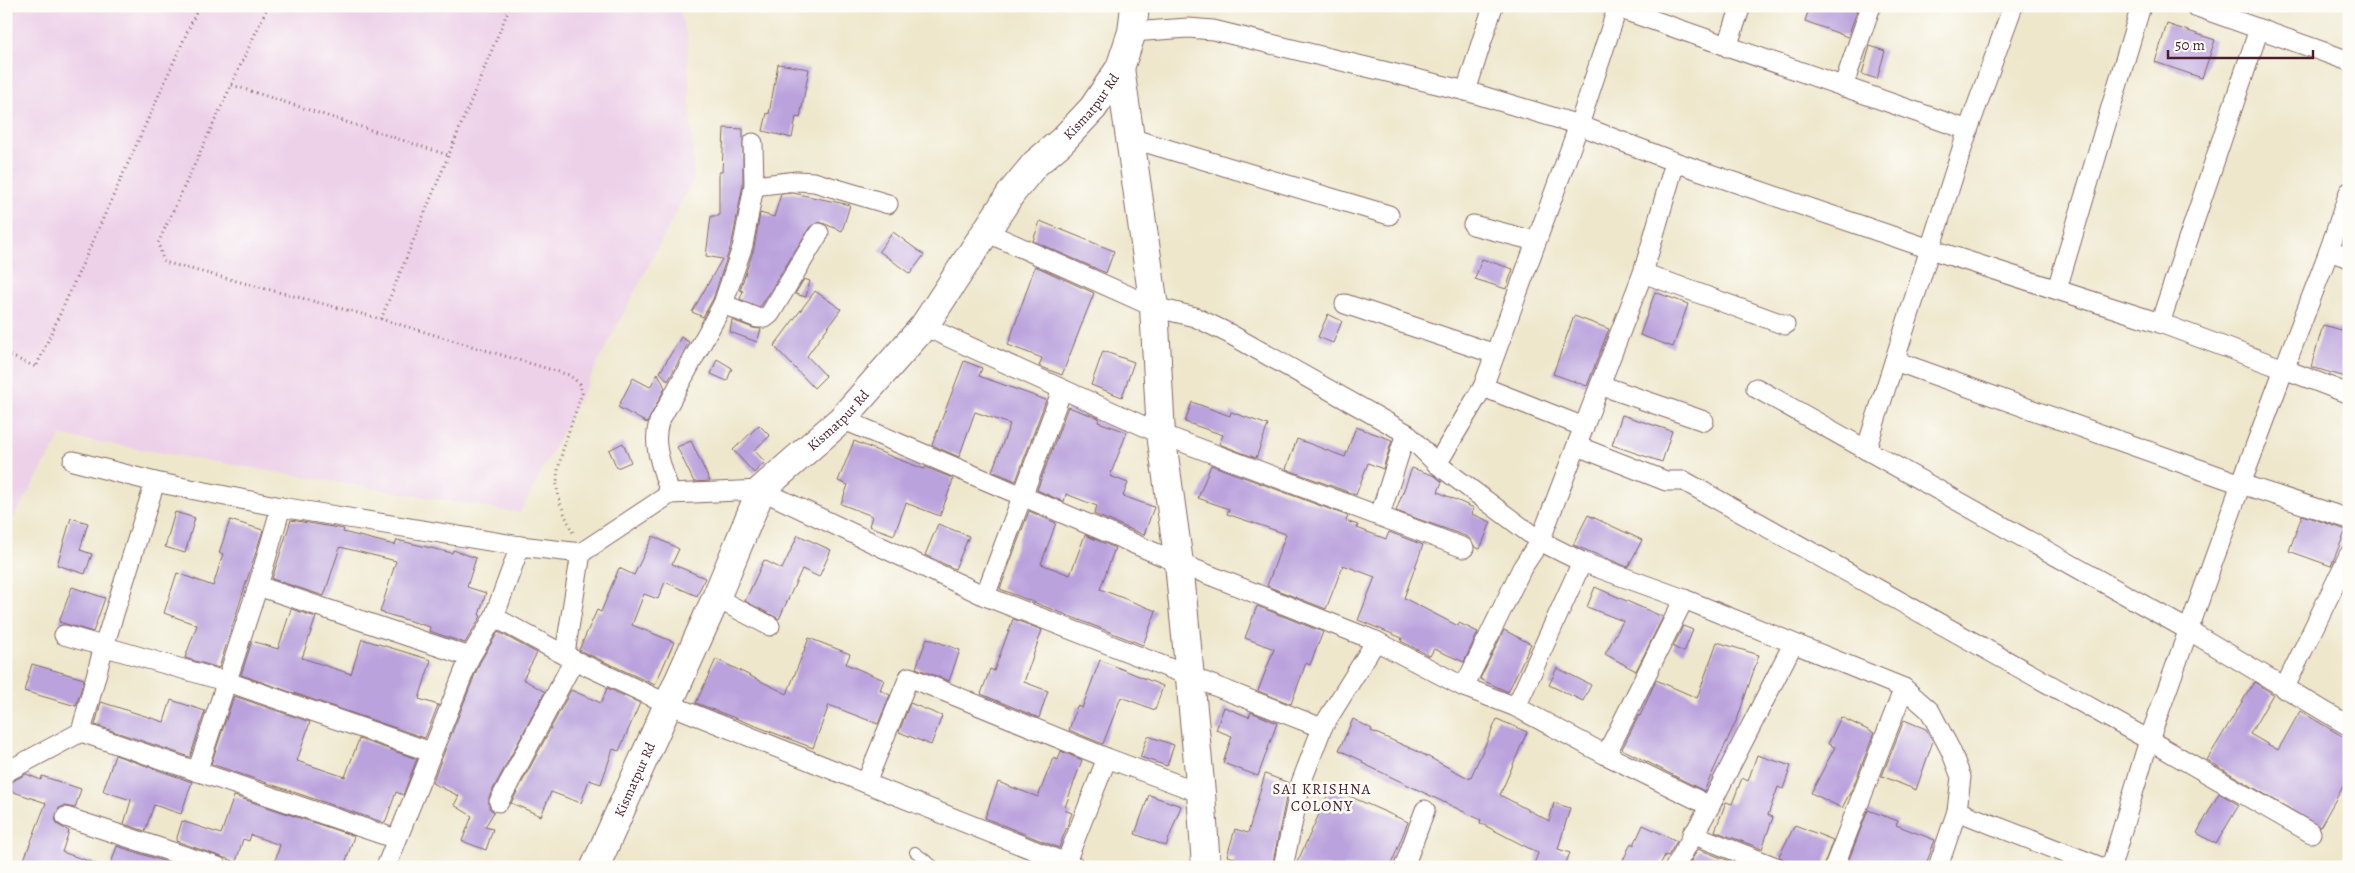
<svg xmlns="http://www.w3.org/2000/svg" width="2355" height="873" font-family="Alegreya,serif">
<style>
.built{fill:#edd1e9}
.building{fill:#baa2dd}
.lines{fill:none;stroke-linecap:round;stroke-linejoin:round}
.lane-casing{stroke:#836563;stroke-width:12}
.street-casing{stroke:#836563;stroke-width:21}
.secondary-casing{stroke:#836563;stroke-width:30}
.path{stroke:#836563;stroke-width:3;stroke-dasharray:1 4;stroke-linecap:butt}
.lane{stroke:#fff;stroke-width:10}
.street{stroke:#fff;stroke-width:19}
.secondary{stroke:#fff;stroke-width:28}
.labels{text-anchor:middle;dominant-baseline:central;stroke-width:5;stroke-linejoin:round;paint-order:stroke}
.street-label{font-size:14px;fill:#4a1f2b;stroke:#fdfcf7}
.neighbourhood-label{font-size:15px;letter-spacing:1px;fill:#4a1f2b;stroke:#fdfcf7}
</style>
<rect width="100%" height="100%" fill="#fdfcf7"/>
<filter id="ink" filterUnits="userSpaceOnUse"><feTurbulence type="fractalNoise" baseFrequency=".02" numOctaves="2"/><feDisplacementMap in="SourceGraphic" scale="10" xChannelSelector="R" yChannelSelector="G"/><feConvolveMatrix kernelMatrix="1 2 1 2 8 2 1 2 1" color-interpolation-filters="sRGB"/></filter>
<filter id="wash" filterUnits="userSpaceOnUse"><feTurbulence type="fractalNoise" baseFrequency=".0096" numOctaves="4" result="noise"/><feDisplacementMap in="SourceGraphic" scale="20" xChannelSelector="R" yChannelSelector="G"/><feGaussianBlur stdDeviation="1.12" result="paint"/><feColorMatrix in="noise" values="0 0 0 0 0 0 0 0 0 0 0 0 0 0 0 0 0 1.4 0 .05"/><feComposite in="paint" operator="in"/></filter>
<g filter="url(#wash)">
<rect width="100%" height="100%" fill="#eee7cc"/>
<path class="built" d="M 6,6 L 678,6 L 687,35 L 694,178 L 520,513 L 61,436 L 6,531 Z"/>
<g id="blocks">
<g class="building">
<path d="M 1810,6 L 1844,6 L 1857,11 L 1848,37 L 1805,21 Z"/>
<path d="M 2167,24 L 2215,40 L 2202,78 L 2155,62 Z"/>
<path d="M 1870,46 L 1885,51 L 1877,79 L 1862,74 Z"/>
<path d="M 778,64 L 809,69 L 800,118 L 796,117 L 792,138 L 763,131 L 767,113 L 769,114 Z"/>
<path d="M 724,128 L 743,129 L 743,185 L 732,242 L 713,299 L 703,317 L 692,312 L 722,259 L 706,256 L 711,216 L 719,216 L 719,172 L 722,172 Z"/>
<path d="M 793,193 L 850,205 L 842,231 L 820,222 L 810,227 L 761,306 L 759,307 L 740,299 L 743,291 L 740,290 L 754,248 L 760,213 L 774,217 L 781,194 Z"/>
<path d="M 1040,221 L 1114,251 L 1106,273 L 1033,241 Z"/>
<path d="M 893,232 L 924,255 L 910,274 L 879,251 Z"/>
<path d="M 1482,259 L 1513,269 L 1506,289 L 1475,279 Z"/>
<path d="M 1035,266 L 1094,293 L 1062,375 L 1039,366 L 1042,358 L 1008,345 Z"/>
<path d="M 804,279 L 810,281 L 806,297 L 795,294 Z"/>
<path d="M 815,291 L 841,309 L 807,356 L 826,376 L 814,388 L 774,346 Z"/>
<path d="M 1655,292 L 1688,304 L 1673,347 L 1640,335 Z"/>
<path d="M 1328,314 L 1342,321 L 1333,343 L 1318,337 Z"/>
<path d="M 1574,316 L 1609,329 L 1587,386 L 1553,374 Z"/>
<path d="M 732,320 L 753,328 L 761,329 L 757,342 L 730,332 Z"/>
<path d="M 2323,325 L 2349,332 L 2349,378 L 2311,367 Z"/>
<path d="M 681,337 L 689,342 L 668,381 L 660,372 Z"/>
<path d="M 1103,351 L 1134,362 L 1122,397 L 1091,385 Z"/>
<path d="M 717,359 L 732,368 L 727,381 L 711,374 Z"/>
<path d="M 964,361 L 982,368 L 979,376 L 1046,400 L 1016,481 L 992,471 L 1010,424 L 975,412 L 959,457 L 932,445 Z"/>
<path d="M 658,373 L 665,388 L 647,423 L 618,407 L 633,378 L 650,387 Z"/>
<path d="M 1192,402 L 1230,416 L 1231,412 L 1268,425 L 1256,458 L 1219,444 L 1223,435 L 1185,422 Z"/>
<path d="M 1068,407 L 1099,418 L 1098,422 L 1127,432 L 1110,476 L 1128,483 L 1123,496 L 1154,507 L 1144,535 L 1094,514 L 1097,506 L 1066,494 L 1064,502 L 1037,490 Z"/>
<path d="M 1622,415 L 1672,431 L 1662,462 L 1612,445 Z"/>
<path d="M 759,425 L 770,436 L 754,450 L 765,462 L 754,473 L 733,450 Z"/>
<path d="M 1356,427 L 1392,440 L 1383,469 L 1368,463 L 1356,495 L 1286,469 L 1297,439 L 1345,457 Z"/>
<path d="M 691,441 L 708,477 L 710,481 L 694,482 L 677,447 Z"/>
<path d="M 854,441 L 895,458 L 924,469 L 925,467 L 952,478 L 953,480 L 940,516 L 906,503 L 894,535 L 869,526 L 872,516 L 841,504 L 848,485 L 838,481 Z"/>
<path d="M 623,443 L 631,462 L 617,468 L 609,450 Z"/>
<path d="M 1211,465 L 1348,516 L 1346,521 L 1358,525 L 1357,528 L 1386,539 L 1389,532 L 1423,545 L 1404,598 L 1458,626 L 1459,623 L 1478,632 L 1464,662 L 1434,649 L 1430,656 L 1401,641 L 1402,638 L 1358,620 L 1375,577 L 1343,565 L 1326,609 L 1267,586 L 1286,534 L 1227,514 L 1229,509 L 1198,498 Z"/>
<path d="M 1412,468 L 1435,476 L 1442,482 L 1438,492 L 1474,508 L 1472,514 L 1491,522 L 1480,549 L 1475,547 L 1468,537 L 1396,511 Z"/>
<path d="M 1029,511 L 1056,523 L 1041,564 L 1070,575 L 1085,535 L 1115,548 L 1100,589 L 1156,611 L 1143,645 L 1000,589 Z"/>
<path d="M 175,512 L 195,518 L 185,553 L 165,547 Z"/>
<path d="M 1588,515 L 1642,540 L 1628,567 L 1573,545 Z"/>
<path d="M 2302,515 L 2346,530 L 2331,566 L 2289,551 Z"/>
<path d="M 71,518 L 88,523 L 80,550 L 92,554 L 85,574 L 57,565 Z"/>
<path d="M 230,520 L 263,530 L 219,668 L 185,658 L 197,625 L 164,613 L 177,573 L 213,586 L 223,554 L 219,553 Z"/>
<path d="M 291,520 L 344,529 L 343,532 L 395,545 L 397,540 L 452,553 L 453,550 L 476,558 L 467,587 L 486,593 L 479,615 L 481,616 L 465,643 L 429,631 L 430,627 L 380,612 L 396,561 L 340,547 L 324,596 L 272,579 Z"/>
<path d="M 938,524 L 969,536 L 955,569 L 925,555 Z"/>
<path d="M 798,535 L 831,550 L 819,577 L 802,569 L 779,619 L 745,601 L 764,560 L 782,569 Z"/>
<path d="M 653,536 L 679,549 L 672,564 L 705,578 L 697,596 L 665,582 L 658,599 L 644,594 L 632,625 L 674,642 L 655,685 L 579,650 L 597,610 L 601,612 L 619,568 L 634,575 Z"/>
<path d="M 72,587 L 105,598 L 93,632 L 59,622 Z"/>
<path d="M 1595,587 L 1663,617 L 1636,671 L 1605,654 L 1623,621 L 1587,607 Z"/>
<path d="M 1257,606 L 1323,632 L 1310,665 L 1306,663 L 1291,704 L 1258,691 L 1274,649 L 1245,638 Z"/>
<path d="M 291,609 L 316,617 L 302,658 L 351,674 L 362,639 L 431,660 L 419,699 L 438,705 L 425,738 L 241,675 L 252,641 L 278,649 Z"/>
<path d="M 1013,619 L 1042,630 L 1024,682 L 1048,691 L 1039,718 L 981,694 L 990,669 L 994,671 Z"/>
<path d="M 1683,626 L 1693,630 L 1684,652 L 1673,647 Z"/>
<path d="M 1504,630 L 1531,644 L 1508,692 L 1480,679 Z"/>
<path d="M 498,632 L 537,653 L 523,679 L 545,692 L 489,797 L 489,808 L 494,812 L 485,827 L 493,829 L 486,850 L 462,841 L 472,816 L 454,805 L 459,796 L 432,783 L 480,662 Z"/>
<path d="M 809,638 L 850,654 L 846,664 L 884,680 L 880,690 L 890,695 L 878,724 L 829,705 L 813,748 L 696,703 L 716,659 L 787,694 Z"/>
<path d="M 927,638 L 960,650 L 949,681 L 916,668 Z"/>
<path d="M 1717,642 L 1759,655 L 1738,717 L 1704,791 L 1622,749 L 1639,715 L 1640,716 L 1656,680 L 1697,698 Z"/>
<path d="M 1100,660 L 1163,686 L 1155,710 L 1121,697 L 1103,744 L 1069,730 L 1077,706 L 1082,708 Z"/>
<path d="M 32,664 L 84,679 L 76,706 L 24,691 Z"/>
<path d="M 1557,668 L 1591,685 L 1583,701 L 1549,685 Z"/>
<path d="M 2254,682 L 2273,694 L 2250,734 L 2278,750 L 2300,711 L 2349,740 L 2349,776 L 2320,827 L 2207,760 Z"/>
<path d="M 607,688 L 640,703 L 619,751 L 613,749 L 601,784 L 589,780 L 581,803 L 551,792 L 541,816 L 511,803 L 571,690 L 601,703 Z"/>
<path d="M 234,696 L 310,722 L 297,761 L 345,777 L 359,739 L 417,759 L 403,795 L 396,792 L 385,823 L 211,764 Z"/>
<path d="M 171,700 L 205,711 L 190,757 L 95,725 L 101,702 L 164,722 Z"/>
<path d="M 910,703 L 942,716 L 931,745 L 899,732 Z"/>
<path d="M 1224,707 L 1249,717 L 1251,712 L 1277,723 L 1258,776 L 1223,763 L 1232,736 L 1216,730 Z"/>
<path d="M 1841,717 L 1874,733 L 1854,785 L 1842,808 L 1811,793 L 1835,747 L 1828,744 Z"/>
<path d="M 1353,719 L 1372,729 L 1371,731 L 1419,752 L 1470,779 L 1497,719 L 1527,732 L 1500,795 L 1549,821 L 1554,803 L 1570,808 L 1558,849 L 1570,853 L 1564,867 L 1533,867 L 1538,853 L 1480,823 L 1481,820 L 1362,763 L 1363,761 L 1339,750 Z"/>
<path d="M 1904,720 L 1926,729 L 1933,741 L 1916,790 L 1882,776 Z"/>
<path d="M 1148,736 L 1174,745 L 1167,766 L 1140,757 Z"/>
<path d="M 1061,751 L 1082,760 L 1064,810 L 1072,813 L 1059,848 L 985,818 L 998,782 L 1038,797 L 1053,758 L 1058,760 Z"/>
<path d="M 115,755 L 192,782 L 181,814 L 154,805 L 145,831 L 124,824 L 131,800 L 103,791 Z"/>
<path d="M 1757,755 L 1791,766 L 1783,789 L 1778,787 L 1768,815 L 1773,817 L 1762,849 L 1715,831 L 1726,802 L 1732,804 L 1742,778 L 1748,781 Z"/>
<path d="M 26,774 L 41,780 L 42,776 L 81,789 L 75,808 L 64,806 L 59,808 L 55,819 L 58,825 L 69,831 L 62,852 L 97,864 L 96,867 L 21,867 L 46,803 L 8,790 L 11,782 Z"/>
<path d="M 1265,774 L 1289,783 L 1272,867 L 1232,867 L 1235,858 L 1227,856 L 1235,829 L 1248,833 Z"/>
<path d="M 1331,788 L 1408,822 L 1390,867 L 1295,867 Z"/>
<path d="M 2219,793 L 2239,805 L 2216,844 L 2197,833 Z"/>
<path d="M 1149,795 L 1181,806 L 1166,846 L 1135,834 Z"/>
<path d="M 234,796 L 354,836 L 344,867 L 273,867 L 280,845 L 251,835 L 249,841 L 243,839 L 236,862 L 176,841 L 182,821 L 221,834 Z"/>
<path d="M 1868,810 L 1898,821 L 1896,825 L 1935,840 L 1925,867 L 1846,867 Z"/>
<path d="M 1643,825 L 1677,841 L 1668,856 L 1665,855 L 1659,867 L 1620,867 L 1631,843 L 1634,845 Z"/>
<path d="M 1795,825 L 1833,840 L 1823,867 L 1787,867 L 1785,860 L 1779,856 Z"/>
<path d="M 117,846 L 181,867 L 110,867 Z"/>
<path d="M 1698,849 L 1745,867 L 1688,866 Z"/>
</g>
</g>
</g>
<g filter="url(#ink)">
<use href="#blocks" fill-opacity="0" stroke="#836563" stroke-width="1"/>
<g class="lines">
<defs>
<path id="lane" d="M 915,852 L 935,867"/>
<g id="street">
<path d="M 2013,6 L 1968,130 L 1930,249 L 2160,323 L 2284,369 L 2241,484 L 2349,519"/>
<path d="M 2195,6 L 2349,61"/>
<path d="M 1618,8 L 1968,130"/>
<path d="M 1132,32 L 1188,28 L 1213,30 L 1466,91 L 1579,125 L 1618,6"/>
<path d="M 1727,47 L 1741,6"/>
<path d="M 1843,87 L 1871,6"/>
<path d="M 1466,91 L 1493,6"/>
<path d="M 1579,125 L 1675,162 L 1643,273 L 1540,541 L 1437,464 L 1483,387 Z"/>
<path d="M 1130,138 L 1389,215"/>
<path d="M 1675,162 L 1930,249 L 1866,450"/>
<path d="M 754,186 L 797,181 L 814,182 L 888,204"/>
<path d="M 2349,192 L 2329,251 L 2284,369 L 2349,394"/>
<path d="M 1473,225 L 1535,241"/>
<path d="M 986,232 L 1154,307 L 1195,317 L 1228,333 L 1406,433"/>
<path d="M 2329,251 L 2349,258"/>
<path d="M 1643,273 L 1785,325"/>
<path d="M 2057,289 L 2141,6"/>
<path d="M 723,304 L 757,318 L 765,318 L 770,314 L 819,233"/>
<path d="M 1345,304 L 1495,354"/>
<path d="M 2160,323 L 2259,29"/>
<path d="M 924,326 L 1161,434 L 1464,548"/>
<path d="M 1895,361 L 2241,484 L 2149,740 L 2111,867"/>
<path d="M 1600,385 L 1704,421"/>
<path d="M 1483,387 L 1584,427"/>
<path d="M 1756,388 L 2190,631 L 2349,726"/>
<path d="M 842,419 L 1179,563 L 1376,641 L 1464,687 L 1516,707 L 1606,755 L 1710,806"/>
<path d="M 1577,446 L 1666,481 L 1684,481 L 2149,740 L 2311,833"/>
<path d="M 73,461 L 155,482"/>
<path d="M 670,494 C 664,471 651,446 659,422 L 723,304 L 743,245 L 754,186 L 753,143"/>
<path d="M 1380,515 L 1406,433 L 1437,464"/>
<path d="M 258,586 L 281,507"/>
<path d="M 985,596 L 1062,390"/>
<path d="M 716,598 L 770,626"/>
<path d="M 494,617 L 520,546"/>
<path d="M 64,635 L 228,682 L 431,752"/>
<path d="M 565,653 L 581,553"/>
<path d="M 574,660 L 668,704 L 1076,867"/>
<path d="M 1464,687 L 1522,568 L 1540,541 L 1582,562 L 1684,599 L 1904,688 L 1930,711 L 1951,751 L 1961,777 L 1957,811 L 1938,867"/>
<path d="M 2284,689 L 2349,555"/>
<path d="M 1516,707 L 1582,562"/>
<path d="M 81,732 L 396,839"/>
<path d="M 1606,755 L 1684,599"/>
<path d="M 6,772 L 81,732 L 104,646 L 155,482 L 281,507 L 520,546 L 581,553 L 670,494 L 761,490 L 985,596 L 1322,728"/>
<path d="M 197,772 L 258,586 L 470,657"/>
<path d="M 866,783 L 909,677 L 1107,758 L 1201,793"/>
<path d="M 1957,811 L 2101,867"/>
<path d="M 66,817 L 218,867"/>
<path d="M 1692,834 L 1776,867"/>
<path d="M 1066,862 L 1107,758"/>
<path d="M 386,867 L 470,657 L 494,617 L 574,660 L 499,802"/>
<path d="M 1283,867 L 1301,783 L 1322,728 L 1376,641"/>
<path d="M 1404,867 L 1425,810"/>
<path d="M 1675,867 L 1710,806 L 1793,644"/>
<path d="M 1834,867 L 1904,688"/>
</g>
<g id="secondary">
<path d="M 1120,68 L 1154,307 L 1161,434 L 1179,563 L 1201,793 L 1206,867"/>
<path id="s1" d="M 595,867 L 716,598 L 761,490 L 842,419 L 924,326 L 1012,192 L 1035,164 L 1062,141 L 1093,108 L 1120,68 L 1132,32 L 1135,6"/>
</g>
</defs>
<use href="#lane" class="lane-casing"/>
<use href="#street" class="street-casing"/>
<use href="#secondary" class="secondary-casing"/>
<g class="path">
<path d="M 268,6 L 158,243 L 164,262 L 381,319 L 569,375 L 580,384 L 582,393 C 575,416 555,463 557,486 C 558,502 566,517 573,533"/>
<path d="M 232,85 L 448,155"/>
<path d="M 381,319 L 510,6"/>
<path d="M 6,354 L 36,367 L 199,6"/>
</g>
<use href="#lane" class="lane"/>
<use href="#street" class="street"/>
<use href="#secondary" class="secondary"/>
</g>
</g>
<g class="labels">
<g class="street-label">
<text stroke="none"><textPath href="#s1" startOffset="921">Kismatpur Rd</textPath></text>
<text stroke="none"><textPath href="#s1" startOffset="516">Kismatpur Rd</textPath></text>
<text stroke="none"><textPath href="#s1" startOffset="96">Kismatpur Rd</textPath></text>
</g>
<g class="neighbourhood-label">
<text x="1322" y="789">SAI KRISHNA<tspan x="1322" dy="17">COLONY</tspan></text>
</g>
</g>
<rect width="2355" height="873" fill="none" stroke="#fdfcf7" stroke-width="25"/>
<path d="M2168 50v8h145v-8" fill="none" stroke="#4a1f2b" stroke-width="2.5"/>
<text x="2175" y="50" font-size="15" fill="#4a1f2b" stroke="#fdfcf7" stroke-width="4" paint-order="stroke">50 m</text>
</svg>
